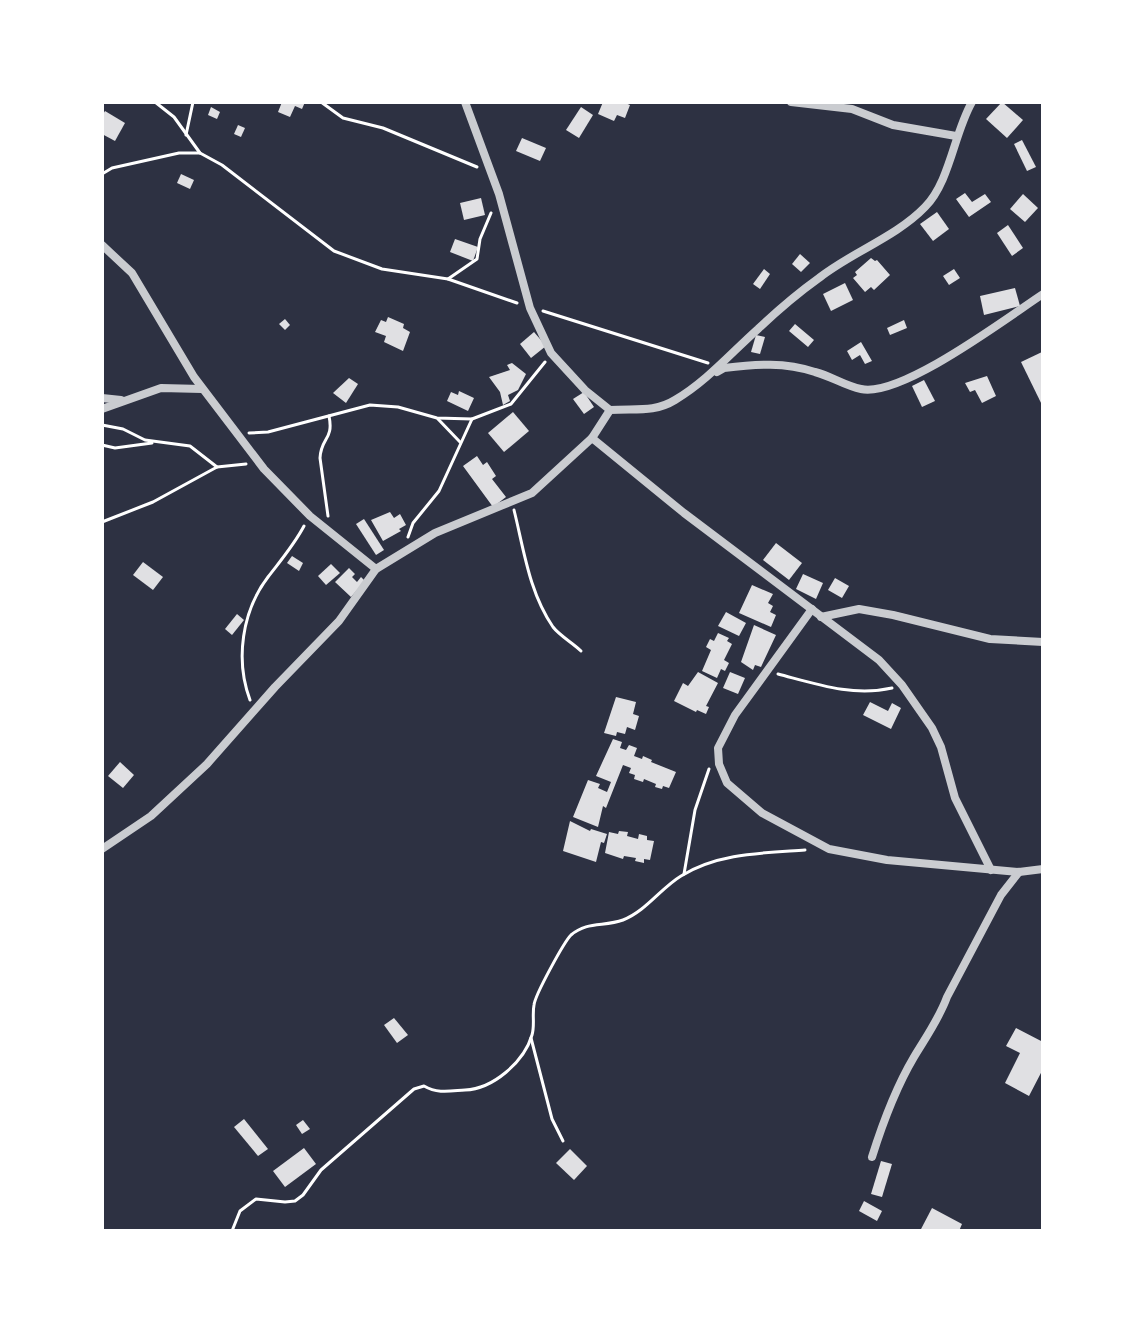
<svg xmlns="http://www.w3.org/2000/svg" width="1145" height="1333" font-family="Montserrat,sans-serif">
<style>
.building{fill:#e0e0e3}
.lines{fill:none;stroke-linecap:round;stroke-linejoin:round}
.path{stroke:#fff;stroke-width:3}
.minor{stroke:#caccd0;stroke-width:8}
</style>
<rect width="100%" height="100%" fill="#2d3142"/>
<g class="building">
<path d="M 282,102 L 305,102 L 302,109 L 295,106 L 290,117 L 278,112 Z"/>
<path d="M 603,102 L 623,102 L 630,105 L 625,118 L 617,115 L 614,121 L 598,114 Z"/>
<path d="M 1002,102 L 1023,120 L 1007,138 L 986,119 Z"/>
<path d="M 211,107 L 220,112 L 217,119 L 208,115 Z"/>
<path d="M 581,107 L 593,115 L 579,138 L 566,130 Z"/>
<path d="M 105,111 L 125,123 L 115,141 L 102,134 L 102,116 Z"/>
<path d="M 238,125 L 245,128 L 241,137 L 234,134 Z"/>
<path d="M 522,138 L 546,148 L 540,161 L 516,151 Z"/>
<path d="M 1022,140 L 1036,167 L 1027,171 L 1014,144 Z"/>
<path d="M 181,174 L 194,180 L 190,189 L 177,183 Z"/>
<path d="M 965,193 L 972,202 L 985,194 L 991,202 L 969,217 L 956,199 Z"/>
<path d="M 1023,194 L 1038,208 L 1025,222 L 1010,209 Z"/>
<path d="M 481,198 L 485,215 L 464,220 L 460,203 Z"/>
<path d="M 937,212 L 949,229 L 933,241 L 920,224 Z"/>
<path d="M 1008,225 L 1023,248 L 1012,256 L 997,233 Z"/>
<path d="M 455,239 L 478,247 L 473,261 L 450,252 Z"/>
<path d="M 800,254 L 810,263 L 801,272 L 792,264 Z"/>
<path d="M 871,258 L 875,261 L 877,260 L 890,275 L 874,290 L 871,287 L 865,292 L 853,278 L 857,275 L 855,272 Z"/>
<path d="M 764,269 L 770,274 L 760,289 L 753,284 Z"/>
<path d="M 954,269 L 960,278 L 949,285 L 943,276 Z"/>
<path d="M 845,283 L 853,300 L 831,311 L 823,294 Z"/>
<path d="M 1015,288 L 1020,306 L 984,315 L 980,296 Z"/>
<path d="M 388,317 L 404,324 L 403,328 L 410,332 L 403,351 L 384,342 L 386,336 L 375,332 L 381,320 L 386,322 Z"/>
<path d="M 285,319 L 290,325 L 285,330 L 279,324 Z"/>
<path d="M 904,320 L 907,328 L 890,335 L 887,328 Z"/>
<path d="M 795,324 L 814,340 L 808,347 L 789,331 Z"/>
<path d="M 534,332 L 546,346 L 531,358 L 520,344 Z"/>
<path d="M 756,335 L 765,337 L 760,354 L 751,352 Z"/>
<path d="M 861,342 L 872,361 L 865,364 L 860,355 L 852,360 L 847,351 Z"/>
<path d="M 1042,352 L 1043,355 L 1043,407 L 1021,362 Z"/>
<path d="M 512,363 L 526,374 L 518,390 L 508,395 L 510,401 L 503,405 L 500,392 L 489,377 L 510,370 L 507,365 Z"/>
<path d="M 987,376 L 996,396 L 982,403 L 975,390 L 970,392 L 965,383 Z"/>
<path d="M 349,378 L 358,384 L 346,403 L 333,393 Z"/>
<path d="M 924,380 L 935,401 L 922,407 L 912,386 Z"/>
<path d="M 459,391 L 474,398 L 468,411 L 447,401 L 451,392 L 458,395 Z"/>
<path d="M 584,392 L 594,407 L 584,414 L 573,399 Z"/>
<path d="M 513,412 L 529,431 L 504,452 L 488,433 Z"/>
<path d="M 477,456 L 483,465 L 487,462 L 496,476 L 492,479 L 506,497 L 493,507 L 463,466 Z"/>
<path d="M 390,512 L 394,518 L 400,514 L 406,525 L 399,529 L 401,531 L 383,541 L 371,520 Z"/>
<path d="M 364,519 L 384,550 L 376,555 L 356,524 Z"/>
<path d="M 776,543 L 802,563 L 789,580 L 763,560 Z"/>
<path d="M 292,556 L 303,563 L 299,571 L 287,563 Z"/>
<path d="M 143,562 L 163,577 L 153,590 L 133,575 Z"/>
<path d="M 331,564 L 340,573 L 326,585 L 318,576 Z"/>
<path d="M 349,568 L 355,574 L 352,577 L 357,582 L 361,577 L 365,581 L 351,597 L 335,582 Z"/>
<path d="M 803,574 L 823,583 L 816,599 L 796,589 Z"/>
<path d="M 835,578 L 849,586 L 842,598 L 828,590 Z"/>
<path d="M 752,585 L 773,594 L 768,603 L 773,606 L 770,612 L 776,615 L 771,627 L 739,613 Z"/>
<path d="M 726,612 L 746,623 L 739,636 L 718,626 Z"/>
<path d="M 237,614 L 244,620 L 232,635 L 225,629 Z"/>
<path d="M 754,625 L 776,635 L 761,667 L 755,665 L 753,670 L 741,662 Z"/>
<path d="M 718,633 L 729,638 L 727,641 L 732,644 L 724,660 L 729,663 L 725,671 L 721,669 L 717,678 L 702,671 L 711,650 L 706,647 L 710,639 L 714,641 Z"/>
<path d="M 698,672 L 718,683 L 706,706 L 709,707 L 706,714 L 697,710 L 696,712 L 674,701 L 683,683 L 688,686 Z"/>
<path d="M 730,672 L 745,678 L 738,694 L 723,688 Z"/>
<path d="M 616,697 L 636,702 L 633,714 L 639,716 L 635,730 L 627,727 L 625,734 L 617,732 L 616,736 L 604,733 Z"/>
<path d="M 870,702 L 888,711 L 892,703 L 901,708 L 891,729 L 863,715 Z"/>
<path d="M 613,739 L 622,742 L 620,748 L 626,750 L 629,745 L 637,748 L 634,756 L 642,759 L 643,756 L 652,760 L 651,762 L 676,772 L 669,788 L 663,786 L 662,789 L 655,787 L 656,784 L 644,779 L 643,782 L 634,779 L 635,775 L 629,773 L 631,768 L 623,765 L 606,808 L 603,806 L 598,827 L 573,817 L 588,780 L 600,784 L 598,788 L 607,792 L 611,782 L 596,776 Z"/>
<path d="M 120,762 L 134,775 L 123,788 L 108,776 Z"/>
<path d="M 570,821 L 590,831 L 591,829 L 607,834 L 604,843 L 601,842 L 596,862 L 563,851 Z"/>
<path d="M 619,831 L 628,832 L 627,836 L 638,839 L 639,834 L 647,836 L 647,840 L 654,841 L 650,860 L 644,859 L 644,863 L 635,861 L 636,858 L 624,856 L 623,859 L 605,853 L 609,832 L 618,834 Z"/>
<path d="M 394,1018 L 408,1035 L 397,1043 L 384,1025 Z"/>
<path d="M 1016,1028 L 1043,1042 L 1043,1069 L 1029,1096 L 1005,1083 L 1020,1053 L 1006,1046 Z"/>
<path d="M 244,1119 L 268,1149 L 258,1156 L 234,1127 Z"/>
<path d="M 303,1120 L 310,1129 L 302,1134 L 296,1125 Z"/>
<path d="M 304,1148 L 316,1164 L 285,1187 L 273,1171 Z"/>
<path d="M 570,1149 L 587,1166 L 574,1180 L 556,1163 Z"/>
<path d="M 881,1161 L 892,1164 L 882,1197 L 871,1194 Z"/>
<path d="M 864,1201 L 882,1211 L 877,1221 L 859,1211 Z"/>
<path d="M 932,1208 L 962,1224 L 959,1231 L 920,1231 Z"/>
</g>
<g class="lines">
<g class="path">
<path d="M 155,102 L 174,117 L 200,153"/>
<path d="M 321,102 L 343,118 L 383,128 L 477,167"/>
<path d="M 186,135 L 193,102"/>
<path d="M 102,174 L 112,168 L 179,153 L 200,153 L 222,165 L 334,251 L 382,269 L 448,279 L 517,303"/>
<path d="M 448,279 L 477,259 L 480,239 L 491,213"/>
<path d="M 543,311 L 708,363"/>
<path d="M 438,419 L 460,442"/>
<path d="M 102,425 L 123,429 L 145,440 L 190,446 L 217,467 L 246,464"/>
<path d="M 249,433 L 268,432 L 370,405 L 398,407 L 437,418 L 472,419 L 511,404 L 545,362"/>
<path d="M 102,445 L 115,448 L 152,443"/>
<path d="M 514,510 C 524,550 529,592 553,627 C 560,636 573,643 581,651"/>
<path d="M 328,516 L 320,458 C 321,437 334,440 329,416"/>
<path d="M 102,522 L 153,502 L 217,467"/>
<path d="M 408,537 L 413,523 L 439,491 L 472,419"/>
<path d="M 778,674 C 816,684 853,697 892,688"/>
<path d="M 250,700 C 235,660 242,611 268,577 C 281,560 294,545 304,526"/>
<path d="M 684,874 L 695,810 L 709,769"/>
<path d="M 531,1038 L 552,1119 L 563,1141"/>
<path d="M 232,1231 L 240,1211 L 256,1199 L 285,1202 L 295,1201 L 303,1195 L 321,1170 L 414,1089 L 424,1086 C 438,1094 450,1091 465,1090 C 493,1089 524,1062 532,1035 C 535,1025 532,1015 534,1005 C 535,995 564,942 571,935 C 587,921 604,927 623,920 C 646,911 661,888 681,876 C 718,853 763,853 805,850"/>
</g>
<g class="minor">
<path d="M 465,102 L 499,194 L 530,308 L 551,353 L 585,390 L 610,410"/>
<path d="M 791,102 L 852,109 L 893,125 L 956,136"/>
<path d="M 102,245 L 132,273 L 194,377 L 264,469 L 310,516 L 376,569"/>
<path d="M 717,372 L 724,368 C 756,364 785,362 815,372 C 831,376 845,386 861,389 C 901,398 1008,317 1043,294"/>
<path d="M 102,398 L 121,400"/>
<path d="M 102,409 L 161,388 L 202,389"/>
<path d="M 592,438 L 610,410 C 634,408 654,413 675,400 C 707,381 731,353 758,329 C 777,311 798,293 819,278 C 852,252 896,237 925,207 C 950,182 954,133 972,102"/>
<path d="M 812,609 L 735,715 L 718,748 L 719,764 L 727,783 L 762,813 L 829,849 L 887,860 L 1019,872 L 1043,869"/>
<path d="M 821,617 L 859,609 L 893,615 L 990,639 L 1043,642"/>
<path d="M 102,849 L 151,816 L 207,764 L 275,687 L 339,621 L 376,569 L 435,533 L 532,493 L 592,438 L 684,513 L 879,660 L 902,685 L 932,728 L 941,747 L 955,798 L 991,870"/>
<path d="M 872,1157 C 883,1122 895,1089 914,1057 C 926,1037 939,1019 947,997 L 1001,895 L 1019,872"/>
</g>
</g>
<rect width="1145" height="1333" fill="none" stroke="#ffffff" stroke-width="208"/>
</svg>
